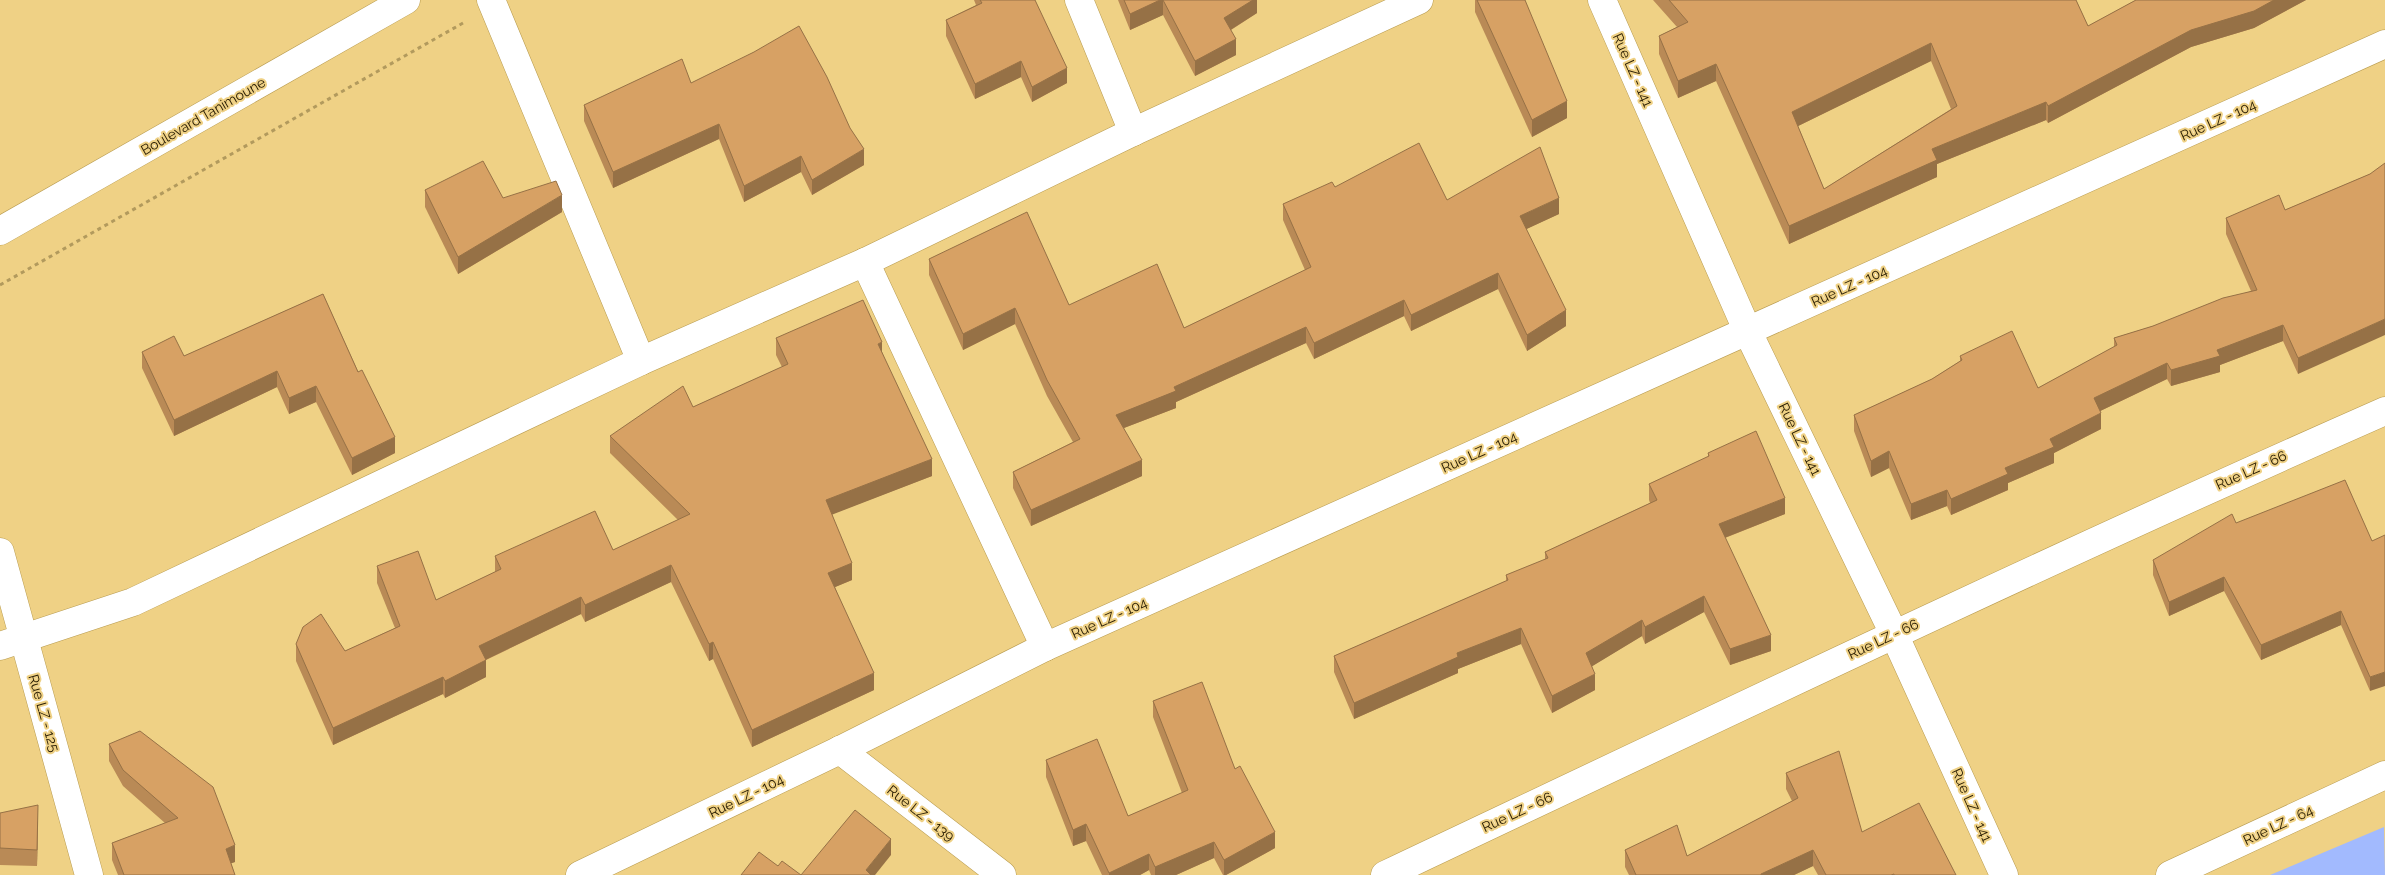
<svg xmlns="http://www.w3.org/2000/svg" width="2385" height="875" font-family="Raleway,sans-serif">
<style>
.water{fill:#a2bafe}
.lines{fill:none;stroke-linecap:round;stroke-linejoin:round}
.minor-casing{stroke:#b89b4f;stroke-width:29}
.primary-casing{stroke:#b89b4f;stroke-width:29}
.path{stroke:#b29a5d;stroke-width:3;stroke-dasharray:4 4;stroke-linecap:butt}
.minor{stroke:#fff;stroke-width:28}
.primary{stroke:#fff;stroke-width:28}
.wall{fill:#b98a56;fill-rule:evenodd}
.shaded-wall{fill:#967146}
.building{fill:#d7a164;stroke:#967146;fill-rule:evenodd}
.labels{text-anchor:middle;dominant-baseline:central;stroke-width:4;stroke-linejoin:round;paint-order:stroke}
.street-label{font-size:14px;fill:#261a00;stroke:#efd185}
</style>
<rect width="100%" height="100%" fill="#efd185"/>
<path class="water" d="M 2384,827 L 2385,875 L 2270,875 Z"/>
<g class="lines">
<defs>
<g id="minor">
<path d="M 491,0 L 641,361"/>
<path d="M 1079,0 L 1133,132"/>
<path d="M 1602,0 L 1748,332 L 1894,634 L 2004,875"/>
<path d="M 865,262 L 1045,647"/>
<path d="M 0,552 L 89,875"/>
<path d="M 0,646 L 133,602 L 641,361 L 865,262 L 1133,132 L 1419,0"/>
<path d="M 840,750 L 1002,875"/>
<path d="M 580,875 L 840,750 L 1045,647 L 2385,44"/>
<path d="M 1385,875 C 1717,718 2049,559 2385,411"/>
<path d="M 2170,875 L 2385,775"/>
</g>
<path id="primary" d="M 0,231 L 406,0"/>
</defs>
<use href="#minor" class="minor-casing"/>
<use href="#primary" class="primary-casing"/>
<path class="path" d="M 0,285 L 463,23"/>
<use href="#minor" class="minor"/>
<use href="#primary" class="primary"/>
</g>
<g class="wall">
<path d="M 974,0 L 1035,0 L 1067,83 L 1032,102 L 1021,77 L 975,99 L 946,36 L 946,20 L 976,5 Z"/>
<path d="M 1118,0 L 1257,0 L 1257,13 L 1231,30 L 1236,55 L 1195,76 L 1163,15 L 1130,30 Z"/>
<path d="M 1475,0 L 1525,0 L 1567,118 L 1532,137 L 1475,12 Z"/>
<path d="M 1653,0 L 2076,0 L 2088,26 L 2136,0 L 2306,0 L 2254,28 L 2191,47 L 2048,123 L 2046,120 L 1937,164 L 1937,177 L 1789,244 L 1716,81 L 1678,98 L 1659,54 L 1659,36 L 1677,27 ZM 1931,61 L 1951,109 L 1824,189 L 1798,126 Z"/>
<path d="M 691,83 L 864,165 L 812,195 L 801,172 L 744,202 L 719,139 L 613,188 L 584,121 L 584,105 Z"/>
<path d="M 2370,174 L 2298,374 L 2283,341 L 2220,365 L 2220,372 L 2171,386 L 2167,379 L 2100,411 L 2101,429 L 2054,453 L 2054,463 L 2008,483 L 2008,490 L 1951,515 L 1947,506 L 1911,520 L 1889,468 L 1871,477 L 1854,431 L 1854,415 L 1932,379 L 1960,361 L 1960,356 L 2038,388 L 2114,347 L 2114,338 L 2153,326 L 2251,291 L 2226,234 L 2226,218 L 2285,210 Z"/>
<path d="M 1335,187 L 1559,214 L 1526,229 L 1566,326 L 1527,351 L 1498,289 L 1411,331 L 1404,316 L 1314,359 L 1306,343 L 1176,402 L 1176,408 L 1124,428 L 1142,476 L 1031,526 L 1013,488 L 1013,472 L 1073,442 L 1047,396 L 1015,324 L 963,350 L 929,275 L 929,259 L 1069,305 L 1184,328 L 1305,270 L 1283,220 L 1283,204 Z"/>
<path d="M 425,190 L 503,198 L 562,212 L 458,274 L 425,207 Z"/>
<path d="M 323,294 L 395,453 L 352,475 L 316,402 L 289,414 L 277,387 L 174,436 L 142,368 L 142,352 L 184,356 Z"/>
<path d="M 776,338 L 882,352 L 932,476 L 832,514 L 852,580 L 835,587 L 874,690 L 752,747 L 713,659 L 709,661 L 671,582 L 585,622 L 581,614 L 486,660 L 486,677 L 445,698 L 443,694 L 333,745 L 296,661 L 296,644 L 345,651 L 395,628 L 377,583 L 377,566 L 436,600 L 495,572 L 495,556 L 613,550 L 678,520 L 610,453 L 610,436 L 693,407 L 782,367 L 776,355 Z"/>
<path d="M 1708,453 L 1785,514 L 1725,538 L 1771,651 L 1730,665 L 1704,612 L 1645,644 L 1642,636 L 1592,666 L 1595,690 L 1552,713 L 1521,644 L 1458,669 L 1458,673 L 1354,719 L 1334,672 L 1334,656 L 1506,581 L 1506,575 L 1545,560 L 1545,552 L 1650,503 L 1649,500 L 1649,484 L 1708,457 Z"/>
<path d="M 2236,523 L 2372,541 L 2370,691 L 2341,625 L 2261,660 L 2224,591 L 2169,616 L 2153,575 L 2153,560 Z"/>
<path d="M 1153,701 L 1235,769 L 1275,848 L 1226,875 L 1223,875 L 1214,858 L 1176,875 L 1151,875 L 1149,870 L 1140,875 L 1102,875 L 1086,841 L 1073,846 L 1046,777 L 1046,760 L 1128,816 L 1182,793 L 1153,717 Z"/>
<path d="M 109,744 L 235,862 L 231,863 L 235,875 L 118,875 L 112,860 L 112,843 L 165,823 L 123,786 L 109,761 Z"/>
<path d="M 1786,773 L 1862,832 L 1956,875 L 1818,875 L 1813,866 L 1794,875 L 1629,875 L 1625,867 L 1625,850 L 1687,856 L 1792,801 L 1786,789 Z"/>
<path d="M 0,813 L 38,822 L 37,866 L 0,865 Z"/>
</g>
<g class="shaded-wall">
<path d="M 1160,0 L 1163,0 L 1163,15 L 1130,30 L 1130,14 Z"/>
<path d="M 1253,0 L 1257,0 L 1257,13 L 1224,34 L 1224,18 Z"/>
<path d="M 2274,0 L 2306,0 L 2254,28 L 2191,47 L 2048,123 L 2048,106 L 2191,30 Z"/>
<path d="M 1236,39 L 1236,55 L 1195,76 L 1195,61 Z"/>
<path d="M 1931,43 L 1931,61 L 1792,129 L 1792,112 Z"/>
<path d="M 1021,61 L 1021,77 L 975,99 L 975,84 Z"/>
<path d="M 1716,64 L 1716,81 L 1678,98 L 1678,81 Z"/>
<path d="M 1067,68 L 1067,83 L 1032,102 L 1032,87 Z"/>
<path d="M 1567,101 L 1567,118 L 1532,137 L 1532,120 Z"/>
<path d="M 2046,102 L 2046,120 L 1937,164 L 1937,177 L 1789,244 L 1789,226 L 1932,149 Z"/>
<path d="M 719,124 L 719,139 L 613,188 L 613,172 Z"/>
<path d="M 864,149 L 864,165 L 812,195 L 812,180 Z"/>
<path d="M 801,156 L 801,172 L 744,202 L 744,186 Z"/>
<path d="M 562,195 L 562,212 L 458,274 L 458,257 Z"/>
<path d="M 1559,198 L 1559,214 L 1520,232 L 1520,216 Z"/>
<path d="M 1498,273 L 1498,289 L 1411,331 L 1411,315 Z"/>
<path d="M 1404,300 L 1404,316 L 1314,359 L 1314,343 Z"/>
<path d="M 1015,308 L 1015,324 L 963,350 L 963,334 Z"/>
<path d="M 1566,310 L 1566,326 L 1527,351 L 1527,335 Z"/>
<path d="M 2385,319 L 2385,335 L 2298,374 L 2298,358 Z"/>
<path d="M 2283,325 L 2283,341 L 2220,365 L 2220,372 L 2171,386 L 2171,370 L 2217,350 Z"/>
<path d="M 1306,327 L 1306,343 L 1176,402 L 1176,408 L 1116,431 L 1116,415 L 1174,387 Z"/>
<path d="M 882,342 L 882,359 L 878,344 Z"/>
<path d="M 2167,363 L 2167,379 L 2094,414 L 2094,398 Z"/>
<path d="M 277,371 L 277,387 L 174,436 L 174,420 Z"/>
<path d="M 316,386 L 316,402 L 289,414 L 289,398 Z"/>
<path d="M 2101,413 L 2101,429 L 2054,453 L 2054,463 L 2008,483 L 2008,490 L 1951,515 L 1951,499 L 2005,468 L 2050,439 Z"/>
<path d="M 395,437 L 395,453 L 352,475 L 352,458 Z"/>
<path d="M 1889,451 L 1889,468 L 1871,477 L 1871,461 Z"/>
<path d="M 932,459 L 932,476 L 826,517 L 826,500 Z"/>
<path d="M 1142,460 L 1142,476 L 1031,526 L 1031,510 Z"/>
<path d="M 1947,490 L 1947,506 L 1911,520 L 1911,504 Z"/>
<path d="M 1785,498 L 1785,514 L 1719,540 L 1719,524 Z"/>
<path d="M 852,563 L 852,580 L 828,590 L 828,573 Z"/>
<path d="M 671,565 L 671,582 L 585,622 L 585,605 Z"/>
<path d="M 2224,577 L 2224,591 L 2169,616 L 2169,602 Z"/>
<path d="M 1704,596 L 1704,612 L 1645,644 L 1645,627 Z"/>
<path d="M 581,597 L 581,614 L 479,663 L 479,646 Z"/>
<path d="M 2341,611 L 2341,625 L 2261,660 L 2261,645 Z"/>
<path d="M 1642,620 L 1642,636 L 1586,670 L 1586,653 Z"/>
<path d="M 1521,628 L 1521,644 L 1458,669 L 1458,673 L 1354,719 L 1354,703 L 1457,653 Z"/>
<path d="M 1771,635 L 1771,651 L 1730,665 L 1730,649 Z"/>
<path d="M 713,642 L 713,659 L 709,661 L 709,644 Z"/>
<path d="M 486,660 L 486,677 L 445,698 L 445,681 Z"/>
<path d="M 2385,672 L 2385,686 L 2370,691 L 2370,677 Z"/>
<path d="M 874,673 L 874,690 L 752,747 L 752,730 Z"/>
<path d="M 1595,674 L 1595,690 L 1552,713 L 1552,696 Z"/>
<path d="M 443,677 L 443,694 L 333,745 L 333,728 Z"/>
<path d="M 38,805 L 38,822 L 37,866 L 37,850 Z"/>
<path d="M 1086,824 L 1086,841 L 1073,846 L 1073,830 Z"/>
<path d="M 1275,832 L 1275,848 L 1226,875 L 1224,875 L 1224,860 Z"/>
<path d="M 891,839 L 891,855 L 875,875 L 866,875 L 866,870 Z"/>
<path d="M 1214,842 L 1214,858 L 1176,875 L 1155,875 L 1155,867 Z"/>
<path d="M 235,845 L 235,862 L 226,865 L 226,849 Z"/>
<path d="M 1813,850 L 1813,866 L 1794,875 L 1761,875 L 1761,874 Z"/>
<path d="M 1149,854 L 1149,870 L 1140,875 L 1109,875 L 1109,873 Z"/>
</g>
<g class="building">
<path d="M 980,0 L 1035,0 L 1067,68 L 1032,87 L 1021,61 L 975,84 L 946,20 L 982,3 Z"/>
<path d="M 1124,0 L 1160,0 L 1130,14 Z"/>
<path d="M 1163,0 L 1253,0 L 1224,18 L 1236,39 L 1195,61 Z"/>
<path d="M 1477,0 L 1525,0 L 1567,101 L 1532,120 Z"/>
<path d="M 1669,0 L 2076,0 L 2088,26 L 2136,0 L 2274,0 L 2254,11 L 2191,30 L 2048,106 L 2046,102 L 1932,149 L 1937,160 L 1789,226 L 1716,64 L 1678,81 L 1659,36 L 1688,22 ZM 1931,43 L 1957,106 L 1824,189 L 1792,112 Z"/>
<path d="M 799,26 L 827,77 L 850,128 L 864,149 L 812,180 L 801,156 L 744,186 L 719,124 L 613,172 L 584,105 L 682,59 L 691,83 L 754,52 Z"/>
<path d="M 1419,143 L 1447,200 L 1540,147 L 1559,198 L 1520,216 L 1566,310 L 1527,335 L 1498,273 L 1411,315 L 1404,300 L 1314,343 L 1306,327 L 1174,387 L 1176,391 L 1116,415 L 1142,460 L 1031,510 L 1013,472 L 1080,439 L 1047,380 L 1015,308 L 963,334 L 929,259 L 1027,212 L 1069,305 L 1157,264 L 1184,328 L 1311,267 L 1283,204 L 1332,182 L 1335,187 Z"/>
<path d="M 483,161 L 503,198 L 556,181 L 562,195 L 458,257 L 425,190 Z"/>
<path d="M 2385,163 L 2385,319 L 2298,358 L 2283,325 L 2217,350 L 2220,356 L 2171,370 L 2167,363 L 2094,398 L 2101,413 L 2050,439 L 2054,447 L 2005,468 L 2008,474 L 1951,499 L 1947,490 L 1911,504 L 1889,451 L 1871,461 L 1854,415 L 1932,379 L 1962,360 L 1960,356 L 2012,331 L 2038,388 L 2117,345 L 2114,338 L 2153,326 L 2223,298 L 2257,290 L 2226,218 L 2279,195 L 2285,210 L 2370,174 Z"/>
<path d="M 323,294 L 358,372 L 362,370 L 395,437 L 352,458 L 316,386 L 289,398 L 277,371 L 174,420 L 142,352 L 174,336 L 184,356 Z"/>
<path d="M 863,300 L 882,342 L 878,344 L 932,459 L 826,500 L 852,563 L 828,573 L 874,673 L 752,730 L 713,642 L 709,644 L 671,565 L 585,605 L 581,597 L 479,646 L 486,660 L 445,681 L 443,677 L 333,728 L 296,644 L 303,627 L 321,614 L 345,651 L 400,626 L 377,566 L 418,551 L 436,600 L 501,569 L 495,556 L 595,511 L 613,550 L 690,514 L 610,436 L 683,386 L 693,407 L 788,364 L 776,338 Z"/>
<path d="M 1756,431 L 1785,498 L 1719,524 L 1771,635 L 1730,649 L 1704,596 L 1645,627 L 1642,620 L 1586,653 L 1595,674 L 1552,696 L 1521,628 L 1457,653 L 1458,657 L 1354,703 L 1334,656 L 1508,580 L 1506,575 L 1548,558 L 1545,552 L 1657,500 L 1649,484 L 1709,456 L 1708,453 Z"/>
<path d="M 2345,480 L 2372,541 L 2385,535 L 2385,672 L 2370,677 L 2341,611 L 2261,645 L 2224,577 L 2169,602 L 2153,560 L 2232,514 L 2236,523 Z"/>
<path d="M 1202,682 L 1235,769 L 1240,766 L 1275,832 L 1224,860 L 1214,842 L 1155,867 L 1149,854 L 1109,873 L 1086,824 L 1073,830 L 1046,760 L 1097,739 L 1128,816 L 1188,790 L 1153,701 Z"/>
<path d="M 140,731 L 213,787 L 235,845 L 226,849 L 235,875 L 124,875 L 112,843 L 178,818 L 123,770 L 109,744 Z"/>
<path d="M 1839,751 L 1862,832 L 1919,803 L 1956,875 L 1894,875 L 1894,874 L 1891,875 L 1826,875 L 1813,850 L 1761,874 L 1761,875 L 1636,875 L 1625,850 L 1677,825 L 1687,856 L 1798,798 L 1786,773 Z"/>
<path d="M 38,805 L 37,850 L 0,848 L 0,813 Z"/>
<path d="M 855,810 L 891,839 L 866,870 L 871,875 L 801,875 Z"/>
<path d="M 759,852 L 778,866 L 782,861 L 801,875 L 741,875 Z"/>
</g>
<g class="labels">
<g class="street-label">
<text transform="translate(1633 70) rotate(66)">Rue LZ - 141</text>
<text transform="translate(203 116) rotate(-30)">Boulevard Tanimoune</text>
<text transform="translate(2218 120) rotate(-24)">Rue LZ - 104</text>
<text transform="translate(1849 286) rotate(-24)">Rue LZ - 104</text>
<text transform="translate(1800 439) rotate(64)">Rue LZ - 141</text>
<text transform="translate(1479 452) rotate(-24)">Rue LZ - 104</text>
<text transform="translate(2251 470) rotate(-24)">Rue LZ - 66</text>
<text transform="translate(1109 618) rotate(-24)">Rue LZ - 104</text>
<text transform="translate(1883 639) rotate(-25)">Rue LZ - 66</text>
<text transform="translate(44 713) rotate(74)">Rue LZ - 125</text>
<text transform="translate(746 796) rotate(-26)">Rue LZ - 104</text>
<text transform="translate(1972 805) rotate(66)">Rue LZ - 141</text>
<text transform="translate(1517 812) rotate(-25)">Rue LZ - 66</text>
<text transform="translate(921 813) rotate(38)">Rue LZ - 139</text>
<text transform="translate(2278 825) rotate(-25)">Rue LZ - 64</text>
</g>
</g>
</svg>
